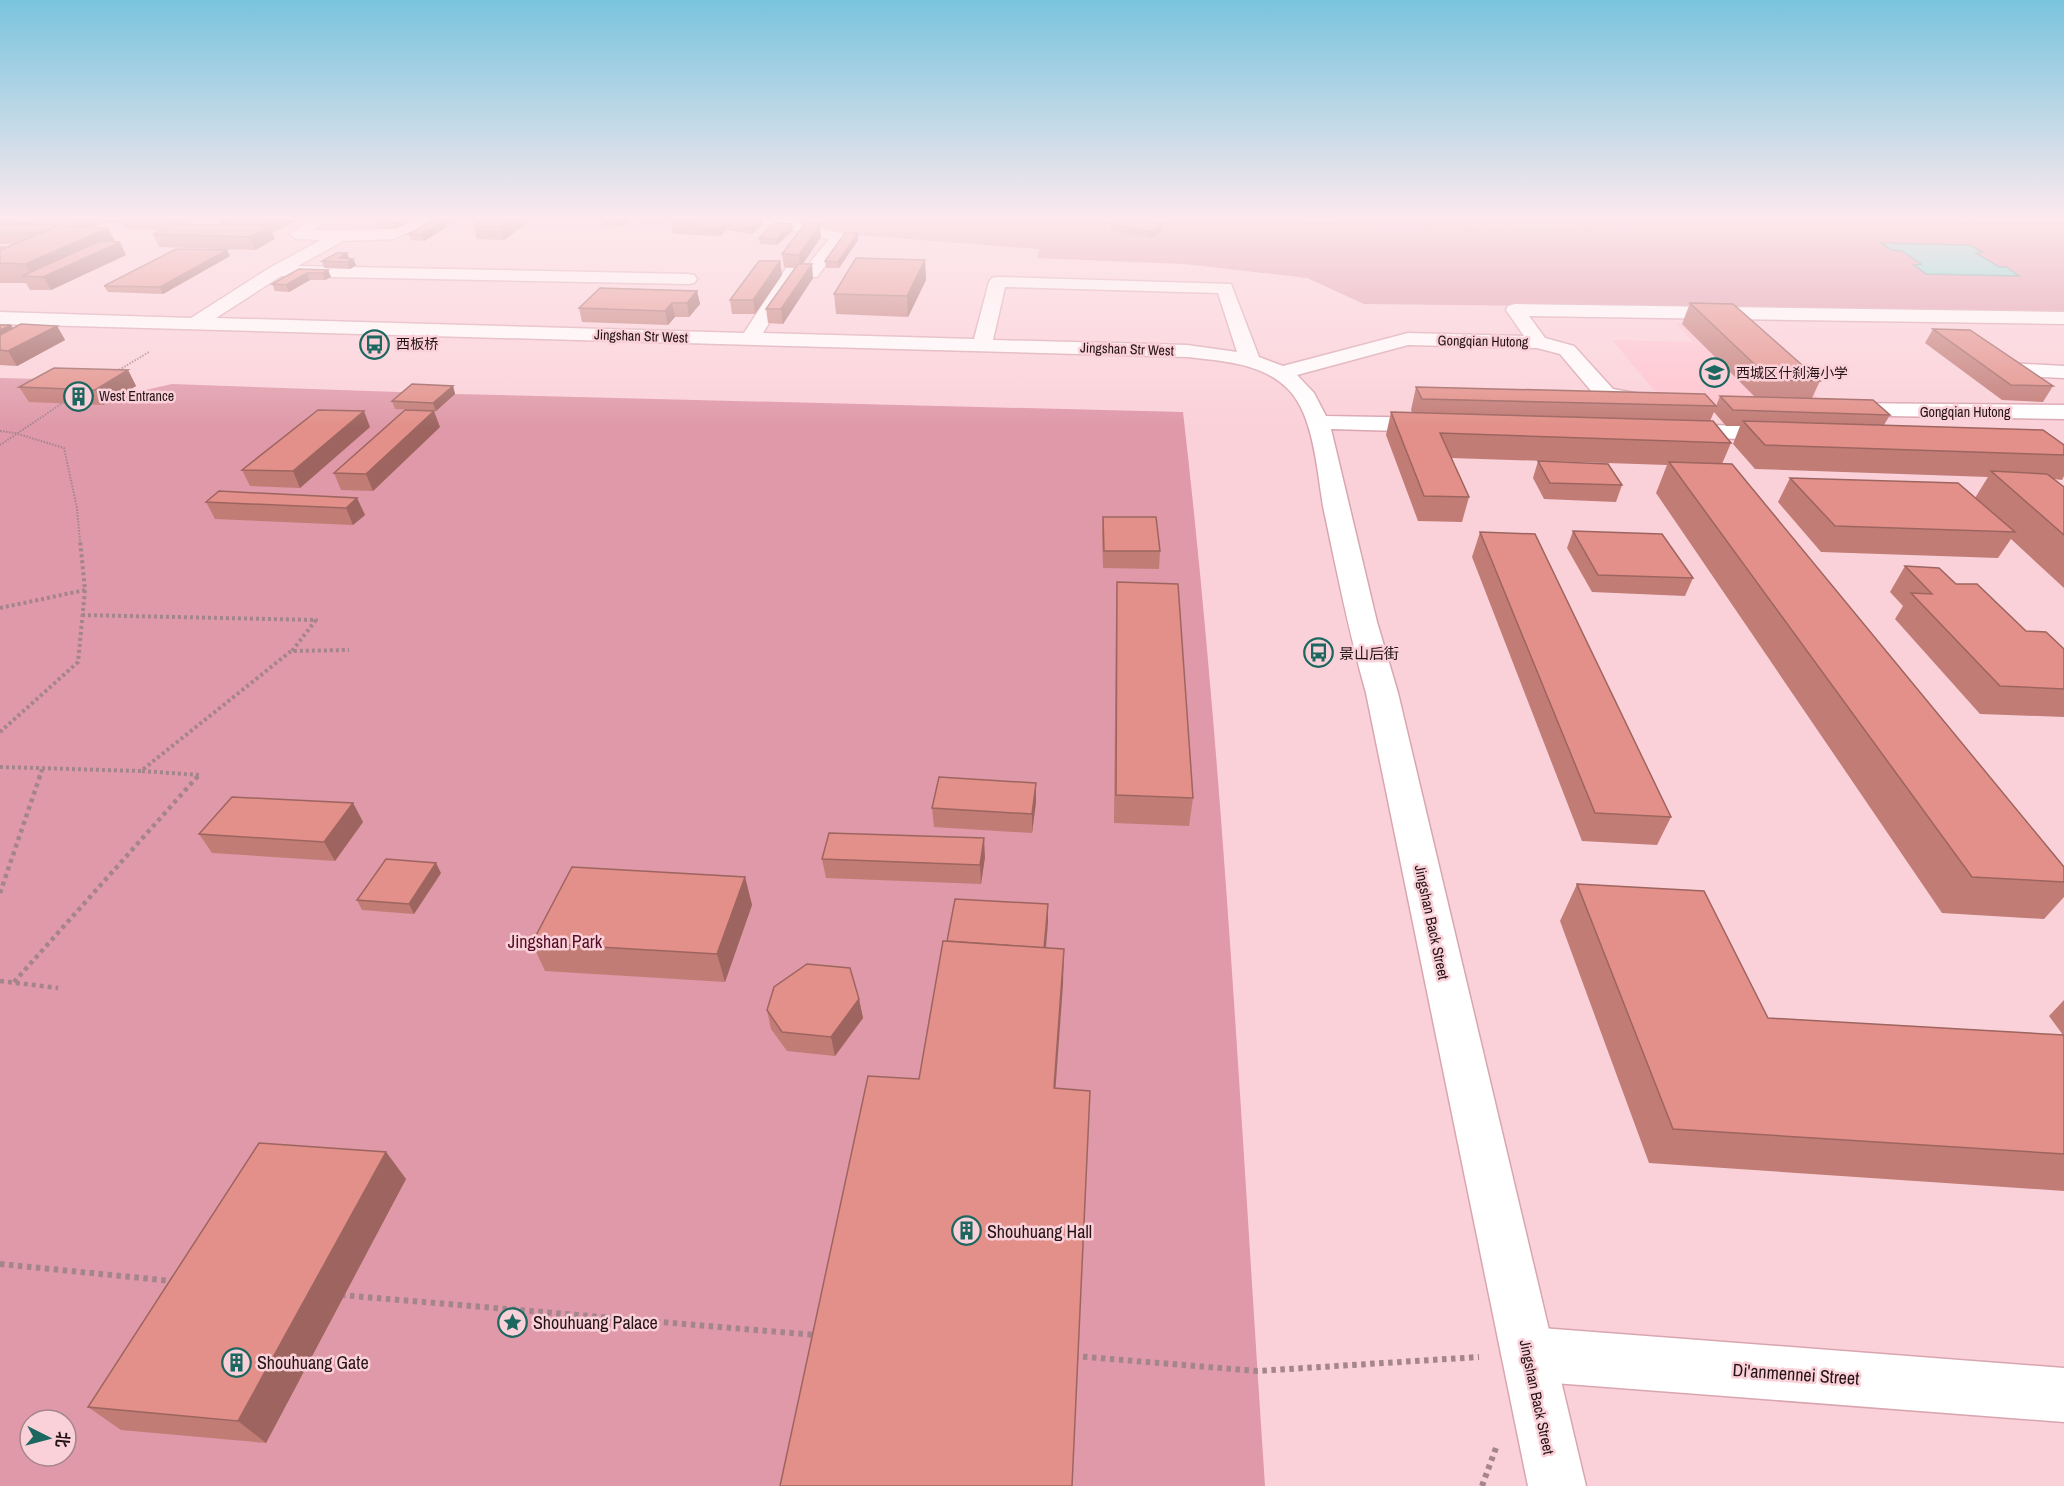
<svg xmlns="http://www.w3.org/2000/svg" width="2064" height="1486" font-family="'Archivo Narrow','Noto Sans SC',sans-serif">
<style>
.built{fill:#ffc3ce}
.green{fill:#df99a8;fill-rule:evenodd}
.water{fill:#72dcd0;stroke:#5ba098;stroke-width:1.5}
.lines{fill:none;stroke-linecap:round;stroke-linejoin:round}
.minor-casing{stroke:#d9a6b0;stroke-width:3}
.major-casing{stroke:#d9a6b0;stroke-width:3}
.path-far3{stroke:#a5858c;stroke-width:2;stroke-dasharray:1.5 1.5;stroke-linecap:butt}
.path-far2{stroke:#a5858c;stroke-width:4;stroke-dasharray:3 3;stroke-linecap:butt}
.path-far1{stroke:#a5858c;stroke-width:4.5;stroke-dasharray:4 4;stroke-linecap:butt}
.path{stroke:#a5858c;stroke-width:6;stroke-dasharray:4.5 4.5;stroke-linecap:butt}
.minor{fill:#fff;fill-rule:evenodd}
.major{fill:#fff;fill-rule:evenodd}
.wall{fill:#c27c76}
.shaded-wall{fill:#9e6560}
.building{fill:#e29089;stroke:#9e6560;stroke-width:1.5}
.labels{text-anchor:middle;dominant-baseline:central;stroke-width:5;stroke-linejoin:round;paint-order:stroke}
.far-street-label{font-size:14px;fill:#241317;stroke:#fbd1d9}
.far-poi-label{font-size:14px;fill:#241317;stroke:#fbd1d9;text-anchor:start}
.poi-label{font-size:15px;fill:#241317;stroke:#fbd1d9;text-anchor:start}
.street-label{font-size:15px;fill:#241317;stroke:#fbd1d9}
.near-park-label{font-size:18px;fill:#550c26;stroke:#fbd1d9}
.near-poi-label{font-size:18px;fill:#241317;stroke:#fbd1d9;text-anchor:start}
.near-street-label{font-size:18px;fill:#241317;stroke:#fbd1d9}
</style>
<rect width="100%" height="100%" fill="#fbd1d9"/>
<path class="built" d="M 1675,323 L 1738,324 L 1829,408 L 1665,403 L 1612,340 L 1693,342 Z"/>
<g class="green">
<path d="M 782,220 L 2064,220 L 2064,315 L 1883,310 L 1364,304 L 1307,278 L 1184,264 L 1037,258 L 1039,249 L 843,234 Z"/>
<path d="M 0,378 L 39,379 L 128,391 L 141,391 L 172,384 L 455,394 L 1183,412 C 1224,768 1241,1128 1265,1486 L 0,1486 ZM 30,1420 L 66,1420 L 66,1456 L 30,1456 Z"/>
</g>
<path class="water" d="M 1880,243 L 1969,245 L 1983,252 L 1976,253 L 1999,267 L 2006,267 L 2019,276 L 1926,274 L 1914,265 L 1921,264 L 1902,251 L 1892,250 Z"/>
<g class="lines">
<defs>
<g id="minor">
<path d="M 311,220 L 330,220 L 315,230 L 391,229 L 412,220 L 432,220 L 429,223 L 394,239 L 343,241 L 298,266 L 688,274 L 694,275 L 697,279 L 694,283 L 688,284 L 281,276 L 216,318 L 744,333 L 786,268 L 806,268 L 829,239 L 761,223 L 758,220 L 786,220 L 845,234 L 847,237 L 817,277 L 797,277 L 763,333 L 974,339 L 989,282 L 992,278 L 998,277 L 1231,284 L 1259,357 L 1283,366 L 1408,333 L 1524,336 L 1506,310 L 1508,306 L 1515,304 L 2064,312 L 2064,324 L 1529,316 L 1545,338 L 1574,346 L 1613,389 L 1656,397 L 1659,402 L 1656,407 L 1648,408 L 1598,399 L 1560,354 L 1537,348 L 1408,345 L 1297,375 L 1314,393 L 1326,416 L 1435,418 L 1443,420 L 1446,425 L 1443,430 L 1435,432 L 1331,429 L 1377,622 L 1398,693 L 1586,1486 L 1528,1486 L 1366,693 C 1349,633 1337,572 1324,511 C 1317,475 1315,416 1288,389 C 1262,363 1223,361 1187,357 L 0,324 L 0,312 L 191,318 L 271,267 L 321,240 L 297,239 L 289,234 ZM 1005,287 L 1218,293 L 1237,352 L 1187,345 L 993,340 Z"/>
<path d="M 1988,352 L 1995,354 L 2008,363 L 2064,366 L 2064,378 L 2003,375 L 1996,373 L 1978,358 L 1981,354 Z"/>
<path d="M 1840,403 L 2064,405 L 2064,419 L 1832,415 L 1829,410 L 1832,405 Z"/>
<path d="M 1678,424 L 1783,427 L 1791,429 L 1794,434 L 1791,439 L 1783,441 L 1670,436 L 1667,431 L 1670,426 Z"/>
</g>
<path id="major" d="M 1528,1327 L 2064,1368 L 2064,1422 L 1528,1381 L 1509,1373 L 1501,1354 L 1509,1335 Z"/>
</defs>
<use href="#minor" class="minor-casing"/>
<use href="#major" class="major-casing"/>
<g class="path-far3">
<path d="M 1263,220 L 1418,229 L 1543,231 L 1617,229 L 1695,220"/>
<path d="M 1845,220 L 2064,224"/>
<path d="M 114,373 L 149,352"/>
<path d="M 0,431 L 15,433 L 64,448 L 77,508 L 80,541"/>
<path d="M 0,445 L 64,402"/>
</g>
<g class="path-far2">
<path d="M 0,608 L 85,590"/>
<path d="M 82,615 L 316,620 L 292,651"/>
<path d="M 0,732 L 78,662 L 85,590 L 80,540"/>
<path d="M 0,767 L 141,771 L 291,651 L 349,650"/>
<path d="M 142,771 L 199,775 L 197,778"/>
<path d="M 39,778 L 43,767"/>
</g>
<g class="path-far1">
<path d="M 0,893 L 40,776"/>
<path d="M 0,981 L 58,988"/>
<path d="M 14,982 L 198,776"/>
</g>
<g class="path">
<path d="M 0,1264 L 172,1281"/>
<path d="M 341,1295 L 815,1335"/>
<path d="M 1074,1356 L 1257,1371 L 1479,1357"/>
<path d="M 1482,1486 L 1497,1445"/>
</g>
<use href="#minor" class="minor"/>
<use href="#major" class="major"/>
</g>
<g class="wall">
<path d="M 0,220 L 195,220 L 187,224 L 221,225 L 220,223 L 297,220 L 272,233 L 275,239 L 255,250 L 159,247 L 153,234 L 161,230 L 125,229 L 122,222 L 119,223 L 102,223 L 93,227 L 108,228 L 115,242 L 126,255 L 51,290 L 30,290 L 26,283 L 0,283 L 0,246 L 5,246 L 6,248 L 14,244 L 0,244 Z"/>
<path d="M 375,220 L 412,220 L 396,229 L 378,229 Z"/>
<path d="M 433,220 L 457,220 L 452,224 L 446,223 L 447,227 L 424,241 L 411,240 L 409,234 Z"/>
<path d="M 530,220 L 504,240 L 477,239 L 474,226 Z"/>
<path d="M 602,220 L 629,220 L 620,227 L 603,226 Z"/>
<path d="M 641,220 L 666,220 L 660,225 L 642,225 Z"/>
<path d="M 673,220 L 762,220 L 763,224 L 752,234 L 726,230 L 720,236 L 673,234 L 671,221 Z"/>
<path d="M 792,224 L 793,230 L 777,245 L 760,244 L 759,238 Z"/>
<path d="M 1111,224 L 1162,224 L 1162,231 L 1150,238 L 1111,231 Z"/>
<path d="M 821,237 L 803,264 L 813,278 L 783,324 L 768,323 L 766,309 L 795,268 L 784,267 L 782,254 Z"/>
<path d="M 858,240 L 839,268 L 826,268 L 825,261 Z"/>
<path d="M 230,256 L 163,294 L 108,292 L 104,286 Z"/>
<path d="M 349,259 L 353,259 L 356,265 L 350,269 L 324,268 L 322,261 Z"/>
<path d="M 925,260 L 926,280 L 908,317 L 836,314 L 834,294 Z"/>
<path d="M 780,261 L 782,275 L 755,314 L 732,314 L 730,300 Z"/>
<path d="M 299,269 L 328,270 L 331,277 L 325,280 L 310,280 L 289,292 L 275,291 L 272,284 Z"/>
<path d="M 697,291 L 700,304 L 689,317 L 675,317 L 668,325 L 582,322 L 579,308 Z"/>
<path d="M 1690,303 L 1820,381 L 1812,398 L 1890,415 L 1884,425 L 2064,445 L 2064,476 L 2062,480 L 2054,479 L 2064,487 L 2064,588 L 2011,539 L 1998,558 L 1821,552 L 1778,502 L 1790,478 L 1975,498 L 1988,477 L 1755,469 L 1733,444 L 1740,426 L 1726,426 L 1714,412 L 1710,421 L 1731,443 L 1722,464 L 2064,867 L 2064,897 L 2044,919 L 1942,913 L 1656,493 L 1667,465 L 1451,458 L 1469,497 L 1462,522 L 1418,521 L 1386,435 L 1391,412 L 1412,412 L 1411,410 L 1416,387 L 1716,406 L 1720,396 L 1755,397 L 1682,324 Z"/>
<path d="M 0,325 L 11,325 L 13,328 L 57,326 L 65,340 L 17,366 L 0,365 Z"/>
<path d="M 1933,329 L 2053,386 L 2043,402 L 2002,400 L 1925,343 Z"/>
<path d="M 128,370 L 136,386 L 103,405 L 29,402 L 19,387 Z"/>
<path d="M 453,386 L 455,394 L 436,411 L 395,409 L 392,401 Z"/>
<path d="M 370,427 L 300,488 L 250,486 L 242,470 Z"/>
<path d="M 440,427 L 373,491 L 341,490 L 334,473 Z"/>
<path d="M 1538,461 L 1622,485 L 1616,502 L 1544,499 L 1533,478 Z"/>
<path d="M 357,498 L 365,515 L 353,525 L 215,519 L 206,502 Z"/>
<path d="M 1103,517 L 1160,551 L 1159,569 L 1103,568 L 1102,534 Z"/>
<path d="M 1573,531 L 1693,578 L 1685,596 L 1592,592 L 1567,548 Z"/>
<path d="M 1480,532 L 1671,817 L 1657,845 L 1582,841 L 1472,557 Z"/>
<path d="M 1905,566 L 1956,584 L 2026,631 L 2064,649 L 2064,717 L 1980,714 L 1895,619 L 1903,606 L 1890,592 Z"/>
<path d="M 1117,582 L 1193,798 L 1189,826 L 1114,823 L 1116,608 Z"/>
<path d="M 1036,783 L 1036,802 L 1032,833 L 934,827 L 932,808 Z"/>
<path d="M 353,803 L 363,822 L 335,861 L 212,853 L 199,834 Z"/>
<path d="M 985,857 L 981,884 L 826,878 L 822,859 Z"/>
<path d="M 441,873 L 414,914 L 362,910 L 357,900 Z"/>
<path d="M 745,877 L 752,905 L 725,982 L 545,971 L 532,943 Z"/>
<path d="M 1577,884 L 1768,1018 L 2063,1035 L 2049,1016 L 2064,1000 L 2064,1191 L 1649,1163 L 1560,921 Z"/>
<path d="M 859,999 L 863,1018 L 835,1056 L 787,1051 L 771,1029 L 767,1010 Z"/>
<path d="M 386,1152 L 406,1179 L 266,1443 L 121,1430 L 88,1407 Z"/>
</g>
<g class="shaded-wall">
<path d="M 0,220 L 17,220 L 20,225 L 6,231 Z"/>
<path d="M 75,220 L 101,220 L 102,223 L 81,233 Z"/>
<path d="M 168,220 L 195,220 L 173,231 Z"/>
<path d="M 269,220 L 297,220 L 272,233 L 275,239 L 255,250 L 250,237 L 262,230 L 260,224 Z"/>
<path d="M 393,220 L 412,220 L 396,229 Z"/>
<path d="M 445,220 L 447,227 L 424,241 L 422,234 Z"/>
<path d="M 450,220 L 457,220 L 452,224 Z"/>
<path d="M 510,220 L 530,220 L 504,240 L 500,227 Z"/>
<path d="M 619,220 L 629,220 L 620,227 L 618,221 Z"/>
<path d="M 659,220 L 666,220 L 660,225 Z"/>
<path d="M 694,220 L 710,220 L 693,228 L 694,235 L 692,222 Z"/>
<path d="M 760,220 L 762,220 L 763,224 L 752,234 L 751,228 Z"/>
<path d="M 725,224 L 726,230 L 720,236 L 719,229 Z"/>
<path d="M 792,224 L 793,230 L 777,245 L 777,239 Z"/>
<path d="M 820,224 L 821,237 L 800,268 L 799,255 Z"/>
<path d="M 1162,224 L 1162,231 L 1150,238 L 1151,232 Z"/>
<path d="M 108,228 L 116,243 L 120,242 L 126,255 L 51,290 L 43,277 L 32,277 L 25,264 Z"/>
<path d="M 858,233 L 858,240 L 839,268 L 838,262 Z"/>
<path d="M 227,250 L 230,256 L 163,294 L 160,287 Z"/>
<path d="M 347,253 L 350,260 L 339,258 Z"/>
<path d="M 353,259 L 356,265 L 350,269 L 347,262 Z"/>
<path d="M 925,260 L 926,280 L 908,317 L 907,296 Z"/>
<path d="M 780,261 L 782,275 L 755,314 L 753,300 Z"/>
<path d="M 812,264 L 813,278 L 783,324 L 781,309 Z"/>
<path d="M 328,270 L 331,277 L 325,280 L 323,273 Z"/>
<path d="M 307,273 L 310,280 L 289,292 L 286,285 Z"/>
<path d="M 697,291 L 700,304 L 689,317 L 687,303 Z"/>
<path d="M 672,303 L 675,317 L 668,325 L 665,311 Z"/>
<path d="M 11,325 L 19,339 L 0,349 L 0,330 Z"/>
<path d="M 57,326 L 65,340 L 17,366 L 8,351 Z"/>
<path d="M 128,370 L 136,386 L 103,405 L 95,390 Z"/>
<path d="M 453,386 L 455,394 L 436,411 L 433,403 Z"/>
<path d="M 364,411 L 370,427 L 300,488 L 293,471 Z"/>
<path d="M 434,411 L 440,427 L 373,491 L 366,474 Z"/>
<path d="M 357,498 L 365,515 L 353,525 L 346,508 Z"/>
<path d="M 1036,783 L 1036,802 L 1032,833 L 1032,814 Z"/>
<path d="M 353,803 L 363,822 L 335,861 L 324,842 Z"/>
<path d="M 984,838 L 985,857 L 981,884 L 980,865 Z"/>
<path d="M 436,863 L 441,873 L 414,914 L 409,904 Z"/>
<path d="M 745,877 L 752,905 L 725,982 L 717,954 Z"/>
<path d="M 1048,904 L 1048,923 L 1043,984 L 1043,965 Z"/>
<path d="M 1064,949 L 1063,985 L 1053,1123 L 1054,1088 Z"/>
<path d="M 859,999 L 863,1018 L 835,1056 L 831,1037 Z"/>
<path d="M 386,1152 L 406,1179 L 266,1443 L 238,1421 Z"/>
</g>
<g class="building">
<path d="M 227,220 L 269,220 L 260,224 L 220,223 Z"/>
<path d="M 433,220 L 445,220 L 422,234 L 409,234 Z"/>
<path d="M 482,220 L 510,220 L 500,227 L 474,226 Z"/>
<path d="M 673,220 L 694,220 L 692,222 L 671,221 Z"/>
<path d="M 702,220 L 760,220 L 751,228 L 725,224 L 719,229 L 693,228 Z"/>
<path d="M 1120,220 L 1137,220 L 1162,224 L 1151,232 L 1111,224 Z"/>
<path d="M 806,222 L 820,224 L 799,255 L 782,254 Z"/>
<path d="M 775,223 L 792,224 L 777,239 L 759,238 Z"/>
<path d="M 0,224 L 57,225 L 40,233 L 0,232 Z"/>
<path d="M 175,224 L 270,226 L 250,237 L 153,234 Z"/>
<path d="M 58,226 L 108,228 L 25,264 L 0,263 L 0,250 Z"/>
<path d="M 845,233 L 858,233 L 838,262 L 825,261 Z"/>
<path d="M 100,241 L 120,242 L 43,277 L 22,276 Z"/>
<path d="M 176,249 L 227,250 L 160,287 L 104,286 Z"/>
<path d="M 337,253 L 347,253 L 339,258 L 353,259 L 347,262 L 322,261 Z"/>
<path d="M 856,258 L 925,260 L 907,296 L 834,294 Z"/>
<path d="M 759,261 L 780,261 L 753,300 L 730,300 Z"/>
<path d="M 798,264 L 812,264 L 781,309 L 766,309 Z"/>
<path d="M 299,269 L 328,270 L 323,273 L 307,273 L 286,285 L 272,284 Z"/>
<path d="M 600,288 L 697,291 L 687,303 L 672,303 L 665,311 L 579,308 Z"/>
<path d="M 1690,303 L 1733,304 L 1820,381 L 1771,380 Z"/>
<path d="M 21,324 L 57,326 L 8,351 L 0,350 L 0,335 Z"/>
<path d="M 0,325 L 11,325 L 0,330 Z"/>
<path d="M 1933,329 L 1970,330 L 2053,386 L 2011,385 Z"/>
<path d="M 54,368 L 128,370 L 95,390 L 19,387 Z"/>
<path d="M 412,384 L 453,386 L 433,403 L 392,401 Z"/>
<path d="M 1416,387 L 1705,394 L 1716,406 L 1422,399 Z"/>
<path d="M 1720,396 L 1873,400 L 1890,415 L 1733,410 Z"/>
<path d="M 318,410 L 364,411 L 293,471 L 242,470 Z"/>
<path d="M 405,410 L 434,411 L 366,474 L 334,473 Z"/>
<path d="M 1391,412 L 1713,421 L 1731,443 L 1440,433 L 1469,497 L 1424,496 Z"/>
<path d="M 1743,421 L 2043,430 L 2064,445 L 2064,455 L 1765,445 Z"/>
<path d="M 1538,461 L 1608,464 L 1622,485 L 1550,483 Z"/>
<path d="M 1669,462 L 1732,464 L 2064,867 L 2064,882 L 1972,877 Z"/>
<path d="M 1991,471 L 2047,474 L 2064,487 L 2064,535 Z"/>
<path d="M 1790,478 L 1958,483 L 2015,532 L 1835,526 Z"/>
<path d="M 219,491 L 357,498 L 346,508 L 206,502 Z"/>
<path d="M 1103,517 L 1156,517 L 1160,551 L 1104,551 Z"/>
<path d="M 1573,531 L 1662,534 L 1693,578 L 1598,575 Z"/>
<path d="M 1480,532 L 1535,534 L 1671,817 L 1595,813 Z"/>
<path d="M 1905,566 L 1939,568 L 1956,584 L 1977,584 L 2026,631 L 2046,632 L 2064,649 L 2064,689 L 2000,686 L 1911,593 L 1932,594 Z"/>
<path d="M 1117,582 L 1178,584 L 1193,798 L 1116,795 Z"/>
<path d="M 939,777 L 1036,783 L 1032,814 L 932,808 Z"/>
<path d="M 232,797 L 353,803 L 324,842 L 199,834 Z"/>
<path d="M 829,833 L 984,838 L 980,865 L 822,859 Z"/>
<path d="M 386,859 L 436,863 L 409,904 L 357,900 Z"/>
<path d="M 572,867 L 745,877 L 717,954 L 532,943 Z"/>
<path d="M 1577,884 L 1704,891 L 1768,1018 L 2064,1035 L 2064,1154 L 1673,1129 Z"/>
<path d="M 955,899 L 1048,904 L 1044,948 L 947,941 Z"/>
<path d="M 943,941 L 1064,949 L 1054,1088 L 1090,1091 L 1072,1486 L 780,1486 L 868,1076 L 919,1079 Z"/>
<path d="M 807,964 L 850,968 L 859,999 L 831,1037 L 782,1032 L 767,1010 L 774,987 Z"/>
<path d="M 259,1143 L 386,1152 L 238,1421 L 88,1407 Z"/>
</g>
<linearGradient id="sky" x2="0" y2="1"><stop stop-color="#79c4de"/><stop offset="0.51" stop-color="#fdeaee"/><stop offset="1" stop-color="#fdeaee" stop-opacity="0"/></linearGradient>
<rect width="2064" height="428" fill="url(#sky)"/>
<defs>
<symbol id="bus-ring" viewBox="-11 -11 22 22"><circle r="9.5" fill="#fbd1d9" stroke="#1c675f" stroke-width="1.5"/><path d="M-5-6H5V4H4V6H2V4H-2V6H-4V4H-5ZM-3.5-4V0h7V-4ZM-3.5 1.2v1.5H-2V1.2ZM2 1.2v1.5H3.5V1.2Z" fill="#1c675f"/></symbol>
<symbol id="school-ring" viewBox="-11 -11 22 22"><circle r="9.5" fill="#fbd1d9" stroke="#1c675f" stroke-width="1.5"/><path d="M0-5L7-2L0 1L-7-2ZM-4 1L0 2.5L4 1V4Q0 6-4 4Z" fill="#1c675f"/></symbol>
<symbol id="building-ring" viewBox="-11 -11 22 22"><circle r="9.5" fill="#fbd1d9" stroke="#1c675f" stroke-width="1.5"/><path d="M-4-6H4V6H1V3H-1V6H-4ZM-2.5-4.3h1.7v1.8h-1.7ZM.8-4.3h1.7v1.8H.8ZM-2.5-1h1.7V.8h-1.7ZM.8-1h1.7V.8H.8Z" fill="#1c675f"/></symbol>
<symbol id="sight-ring" viewBox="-11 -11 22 22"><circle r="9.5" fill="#fbd1d9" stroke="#1c675f" stroke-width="1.5"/><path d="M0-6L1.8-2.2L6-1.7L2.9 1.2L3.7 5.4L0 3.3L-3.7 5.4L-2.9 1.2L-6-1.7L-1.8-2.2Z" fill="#1c675f"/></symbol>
</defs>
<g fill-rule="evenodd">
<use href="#bus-ring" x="358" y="328" width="33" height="33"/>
<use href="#school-ring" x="1698" y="356" width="33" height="33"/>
<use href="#building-ring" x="62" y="380" width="33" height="33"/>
<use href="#bus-ring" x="1302" y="636" width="33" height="33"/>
<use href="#building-ring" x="950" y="1214" width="33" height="33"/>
<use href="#sight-ring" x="496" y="1306" width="33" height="33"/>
<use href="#building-ring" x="220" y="1346" width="33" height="33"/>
</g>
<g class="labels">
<g class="far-street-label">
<text transform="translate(641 336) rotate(2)">Jingshan Str West</text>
<text transform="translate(1483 341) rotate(1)">Gongqian Hutong</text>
<text transform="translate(1127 349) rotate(2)">Jingshan Str West</text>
<text x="1965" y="412">Gongqian Hutong</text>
</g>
<g class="far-poi-label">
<text x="396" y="344">西板桥</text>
<text x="1736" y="373">西城区什刹海小学</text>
<text x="99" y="396">West Entrance</text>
</g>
<g class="poi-label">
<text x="1339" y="653">景山后街</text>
</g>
<g class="street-label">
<text transform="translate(1432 922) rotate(78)">Jingshan Back Street</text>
<text transform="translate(1537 1397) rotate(78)">Jingshan Back Street</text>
</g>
<g class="near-park-label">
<text x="555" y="941">Jingshan Park</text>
</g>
<g class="near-poi-label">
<text x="987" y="1231">Shouhuang Hall</text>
<text x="533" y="1322">Shouhuang Palace</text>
<text x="257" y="1362">Shouhuang Gate</text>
</g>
<g class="near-street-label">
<text transform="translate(1796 1374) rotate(4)">Di'anmennei Street</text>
</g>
</g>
<g transform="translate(48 1438) rotate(96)"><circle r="28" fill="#fbd1d9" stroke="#a5858b" stroke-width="1.5"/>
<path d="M0-4.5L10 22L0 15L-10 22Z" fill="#1c675f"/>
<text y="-9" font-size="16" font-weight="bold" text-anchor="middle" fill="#241317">北</text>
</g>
</svg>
